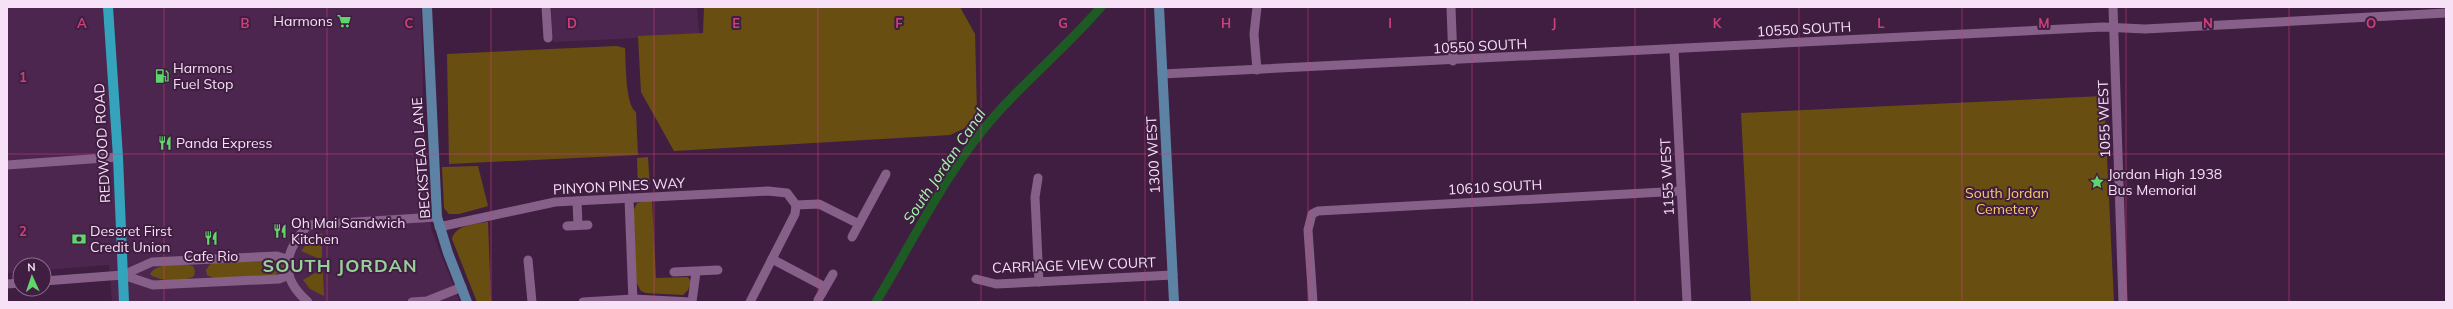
<svg xmlns="http://www.w3.org/2000/svg" width="2453" height="309" font-family="Mulish,sans-serif">
<style>
.built{fill:#4d264f}
.green{fill:#684f11}
.lines{fill:none;stroke-linecap:round;stroke-linejoin:round}
.canal{stroke:#1e5a24;stroke-width:9}
.street{stroke:#866088;stroke-width:9}
.secondary{stroke:#5e82a3;stroke-width:10}
.primary{stroke:#36a3bd;stroke-width:10}
.grid{fill:none;stroke:#cd407a;stroke-width:1;stroke-opacity:0.55}
.labels{text-anchor:middle;dominant-baseline:central;stroke-width:4;stroke-linejoin:round;paint-order:stroke}
.poi-label{font-size:14px;fill:#f7e1f7;stroke:#401e42;text-anchor:start}
.street-label{font-size:14px;fill:#f7e1f7;stroke:#401e42}
.park-label{font-size:14px;fill:#faca60;stroke:#401e42}
.water-label{font-size:15px;font-style:italic;fill:#a5f8a9;stroke:#401e42}
.district-label{font-size:18px;font-weight:bold;letter-spacing:1px;fill:#96d198;stroke:#401e42}
.grid-label{font-size:13px;text-anchor:middle;font-weight:bold;fill:#cd407a;stroke:#401e42;stroke-width:4;stroke-linejoin:round;paint-order:stroke}
</style>
<rect width="100%" height="100%" fill="#401e42"/>
<g class="built">
<path d="M 7,7 L 421,7 L 425,179 L 432,232 L 460,302 L 112,302 L 109,265 L 44,270 L 44,265 L 20,265 L 20,272 L 7,273 Z"/>
<path d="M 551,7 L 697,7 L 699,35 L 553,42 Z"/>
</g>
<g class="green">
<path d="M 704,7 L 960,7 L 975,34 L 977,113 L 965,128 L 950,135 L 674,151 L 641,92 L 638,36 L 703,33 Z"/>
<path d="M 616,46 L 625,48 C 626,62 625,105 636,112 L 638,155 L 449,164 L 447,54 Z"/>
<path d="M 2104,96 L 2114,302 L 1751,302 L 1741,113 Z"/>
<path d="M 648,157 L 650,189 L 638,190 L 637,158 Z"/>
<path d="M 478,166 L 488,206 L 459,214 L 449,214 L 444,208 L 442,167 Z"/>
<path d="M 652,200 L 656,278 L 688,277 L 691,282 L 688,290 L 683,295 L 646,293 L 641,291 L 636,282 L 632,213 L 637,203 Z"/>
<path d="M 488,222 L 491,302 L 477,302 L 452,239 C 455,225 475,224 488,222 Z"/>
<path d="M 322,233 L 322,257 L 320,259 L 301,251 L 309,241 Z"/>
<path d="M 279,260 L 283,266 L 282,271 L 275,275 L 214,278 L 207,275 L 206,270 L 211,263 Z"/>
<path d="M 188,265 L 193,266 L 195,271 L 194,276 C 185,282 158,282 150,274 C 156,263 177,265 188,265 Z"/>
<path d="M 320,270 L 323,272 L 324,296 L 310,289 L 303,280 Z"/>
</g>
<g class="lines">
<path class="canal" d="M 876,302 C 915,238 948,167 999,111 C 1032,75 1069,44 1101,7"/>
<g class="street">
<path d="M 546,7 L 548,38"/>
<path d="M 1451,7 L 1453,61"/>
<path d="M 2113,7 L 2123,302"/>
<path d="M 1674,50 L 1687,302"/>
<path d="M 1257,70 L 1254,34 L 1257,7"/>
<path d="M 1162,74 L 2103,27 L 2145,29 L 2446,13"/>
<path d="M 7,165 L 118,157"/>
<path d="M 1038,178 L 1035,197 L 1039,282"/>
<path d="M 629,198 L 633,302"/>
<path d="M 577,201 L 578,225"/>
<path d="M 796,205 L 819,204 L 859,224 L 886,174"/>
<path d="M 567,226 L 588,225"/>
<path d="M 439,227 L 555,202 L 768,191 L 787,193 L 796,205"/>
<path d="M 852,237 L 859,224"/>
<path d="M 287,259 L 277,256 L 152,262 L 123,275 L 153,285 L 279,279 L 289,275"/>
<path d="M 772,259 L 825,287"/>
<path d="M 528,260 L 532,302"/>
<path d="M 674,272 L 718,270"/>
<path d="M 976,279 L 996,284 L 1173,275"/>
<path d="M 44,281 L 123,275"/>
<path d="M 7,284 L 20,283"/>
<path d="M 818,300 L 833,274"/>
<path d="M 308,302 C 278,276 284,252 308,225 L 437,217"/>
<path d="M 412,302 L 427,301 L 462,287"/>
<path d="M 583,302 L 633,299 L 691,302"/>
<path d="M 692,302 L 696,272"/>
<path d="M 750,302 L 795,214 L 796,205"/>
<path d="M 1313,302 L 1308,230 L 1312,214 L 1318,211 L 1681,191"/>
</g>
<g class="secondary">
<path d="M 427,7 L 437,217 L 448,253 L 467,302"/>
<path d="M 1159,7 L 1174,302"/>
</g>
<path class="primary" d="M 108,7 L 118,157 L 124,302"/>
</g>
<path class="grid" d="M 164,7 L 164,302M 327,7 L 327,302M 491,7 L 491,302M 654,7 L 654,302M 818,7 L 818,302M 981,7 L 981,302M 1145,7 L 1145,302M 1308,7 L 1308,302M 1472,7 L 1472,302M 1635,7 L 1635,302M 1799,7 L 1799,302M 1962,7 L 1962,302M 2126,7 L 2126,302M 2289,7 L 2289,302M 7,154 L 2446,154"/>
<defs>
<symbol id="supermarket-bare" viewBox="-9 -9 18 18"><path d="M-6-5.5h2.5l.6 2H6L4.5 2H-2.5L-4.4-4H-6ZM-1.5 3.2a1.3 1.3 0 1 0 .1 0ZM3 3.2a1.3 1.3 0 1 0 .1 0Z" fill="#60d56b" stroke="#401e42" stroke-width="2.5" paint-order="stroke"/></symbol>
<symbol id="fuel-bare" viewBox="-9 -9 18 18"><path d="M-5.5-6h7V0h2V4h1.3V-2.5L3-4.5l.8-.8L6-3V5H2.5V1h-1V6h-7ZM-4.2-4.7v3.2H.2V-4.7Z" fill="#60d56b" stroke="#401e42" stroke-width="2.5" paint-order="stroke"/></symbol>
<symbol id="restaurant-bare" viewBox="-9 -9 18 18"><path d="M-5-6h1v4h1v-4h1v4h1v-4h1v5L-1.5 .5V6h-2V.5L-5-1ZM5-6V6H3V1.5H1.5Q1.5-4 5-6Z" fill="#60d56b" stroke="#401e42" stroke-width="2.5" paint-order="stroke"/></symbol>
<symbol id="sight-bare" viewBox="-9 -9 18 18"><path d="M0-6L1.8-2.2L6-1.7L2.9 1.2L3.7 5.4L0 3.3L-3.7 5.4L-2.9 1.2L-6-1.7L-1.8-2.2Z" fill="#60d56b" stroke="#401e42" stroke-width="2.5" paint-order="stroke"/></symbol>
<symbol id="bank-bare" viewBox="-9 -9 18 18"><path d="M-6-4H6V4H-6ZM0-2.3a2.3 2.3 0 1 0 0 4.6a2.3 2.3 0 1 0 0-4.6Z" fill="#60d56b" stroke="#401e42" stroke-width="2.5" paint-order="stroke"/></symbol>
</defs>
<g fill-rule="evenodd">
<use href="#supermarket-bare" x="334" y="11" width="20" height="20"/>
<use href="#fuel-bare" x="152" y="66" width="20" height="20"/>
<use href="#restaurant-bare" x="155" y="133" width="20" height="20"/>
<use href="#sight-bare" x="2087" y="172" width="20" height="20"/>
<use href="#restaurant-bare" x="270" y="221" width="20" height="20"/>
<use href="#restaurant-bare" x="201" y="228" width="20" height="20"/>
<use href="#bank-bare" x="69" y="229" width="20" height="20"/>
</g>
<g class="labels">
<g class="poi-label">
<text x="333" y="21" text-anchor="end">Harmons</text>
<text x="173" y="68">Harmons<tspan x="173" dy="16">Fuel Stop</tspan></text>
<text x="176" y="143">Panda Express</text>
<text x="2108" y="174">Jordan High 1938<tspan x="2108" dy="16">Bus Memorial</tspan></text>
<text x="291" y="223">Oh Mai Sandwich<tspan x="291" dy="16">Kitchen</tspan></text>
<text x="90" y="231">Deseret First<tspan x="90" dy="16">Credit Union</tspan></text>
<text x="211" y="256" text-anchor="middle">Cafe Rio</text>
</g>
<g class="street-label">
<text transform="translate(1804 29) rotate(-3)">10550 SOUTH</text>
<text transform="translate(1480 46) rotate(-3)">10550 SOUTH</text>
<text transform="translate(2104 119) rotate(-92)">1055 WEST</text>
<text transform="translate(102 143) rotate(-93)">REDWOOD ROAD</text>
<text transform="translate(1153 155) rotate(-93)">1300 WEST</text>
<text transform="translate(421 158) rotate(-94)">BECKSTEAD LANE</text>
<text transform="translate(1667 177) rotate(-93)">1155 WEST</text>
<text transform="translate(619 186) rotate(-3)">PINYON PINES WAY</text>
<text transform="translate(1495 187) rotate(-3)">10610 SOUTH</text>
<text transform="translate(1074 265) rotate(-2)">CARRIAGE VIEW COURT</text>
</g>
<g class="park-label">
<text x="2007" y="193">South Jordan<tspan x="2007" dy="16">Cemetery</tspan></text>
</g>
<g class="water-label">
<text transform="translate(944 166) rotate(-56)">South Jordan Canal</text>
</g>
<g class="district-label">
<text x="340" y="265">SOUTH JORDAN</text>
</g>
</g>
<g class="grid-label">
<text x="82" y="28">A</text>
<text x="245" y="28">B</text>
<text x="409" y="28">C</text>
<text x="572" y="28">D</text>
<text x="736" y="28">E</text>
<text x="899" y="28">F</text>
<text x="1063" y="28">G</text>
<text x="1226" y="28">H</text>
<text x="1390" y="28">I</text>
<text x="1554" y="28">J</text>
<text x="1717" y="28">K</text>
<text x="1881" y="28">L</text>
<text x="2044" y="28">M</text>
<text x="2208" y="28">N</text>
<text x="2371" y="28">O</text>
<text x="23" y="82">1</text>
<text x="23" y="236">2</text>
</g>
<rect width="2453" height="309" fill="none" stroke="#f7e1f7" stroke-width="16"/>
<g transform="translate(32 277) rotate(357)"><circle r="19" fill="#401e42" stroke="#896c8a"/>
<path d="M0-3L7 15L0 10L-7 15Z" fill="#60d56b"/>
<text y="-6" font-size="11" font-weight="bold" text-anchor="middle" fill="#f7e1f7">N</text>
</g>
</svg>
